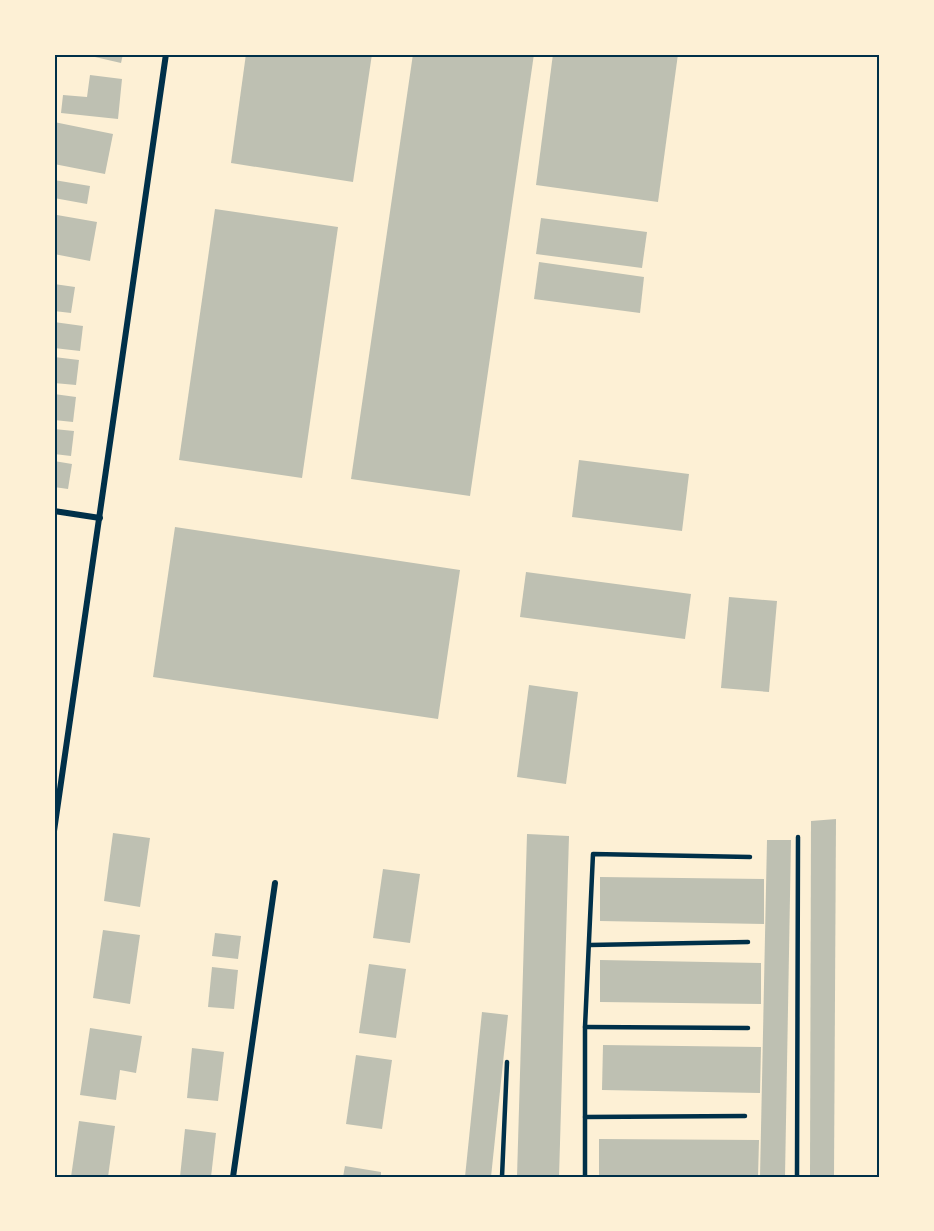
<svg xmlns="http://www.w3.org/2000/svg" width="934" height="1231" font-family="'DejaVu Sans',sans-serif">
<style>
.building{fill:#bec0b2}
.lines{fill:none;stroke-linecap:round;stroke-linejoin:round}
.service{stroke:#003049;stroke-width:4.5}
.minor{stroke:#003049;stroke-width:6}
.neatline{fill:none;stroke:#003049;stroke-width:2}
</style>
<rect width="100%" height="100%" fill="#fdf0d5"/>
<g class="building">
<path d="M 82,54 L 123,54 L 121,63 Z"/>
<path d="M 246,54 L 372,54 L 353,182 L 231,163 Z"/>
<path d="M 413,54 L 534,54 L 470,496 L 351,479 Z"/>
<path d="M 553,54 L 678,54 L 658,202 L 536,185 Z"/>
<rect x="744" y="54" width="21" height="3"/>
<path d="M 90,75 L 122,79 L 118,119 L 61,113 L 63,95 L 87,97 Z"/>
<path d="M 54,122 L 113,134 L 105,174 L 54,164 Z"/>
<path d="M 54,180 L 90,186 L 87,204 L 54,198 Z"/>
<path d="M 215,209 L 338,227 L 302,478 L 179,460 Z"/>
<path d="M 57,215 L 97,222 L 90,261 L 54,254 L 54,233 Z"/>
<path d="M 541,218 L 647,232 L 642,268 L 536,254 Z"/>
<path d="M 539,262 L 644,277 L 640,313 L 534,299 Z"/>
<path d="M 54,284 L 75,287 L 71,313 L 54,311 Z"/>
<path d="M 54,322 L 83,326 L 80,351 L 54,348 Z"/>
<path d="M 54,357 L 79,360 L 76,385 L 54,383 Z"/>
<path d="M 54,394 L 76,397 L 73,422 L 54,420 Z"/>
<path d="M 54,429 L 74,431 L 71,456 L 54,454 Z"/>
<path d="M 579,460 L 689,474 L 682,531 L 572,517 Z"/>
<path d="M 54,461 L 72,464 L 68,489 L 54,487 Z"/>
<path d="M 175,527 L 460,570 L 438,719 L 153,677 Z"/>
<path d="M 526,572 L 691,594 L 685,639 L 520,617 Z"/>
<path d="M 729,597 L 777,601 L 769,692 L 721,688 Z"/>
<path d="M 529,685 L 578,692 L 566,784 L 517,777 Z"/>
<path d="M 836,819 L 834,1177 L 810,1177 L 811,821 Z"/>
<path d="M 113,833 L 150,838 L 140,907 L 104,901 Z"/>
<path d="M 527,834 L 569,836 L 559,1177 L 517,1177 Z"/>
<path d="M 767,840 L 791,840 L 785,1177 L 760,1177 Z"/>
<path d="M 383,869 L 420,874 L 410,943 L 373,938 Z"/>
<path d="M 600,877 L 764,879 L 764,924 L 600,921 Z"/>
<path d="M 103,930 L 140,935 L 130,1004 L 93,998 Z"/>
<path d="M 215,933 L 241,936 L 238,959 L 212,956 Z"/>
<path d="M 600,960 L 761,963 L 761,1004 L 600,1002 Z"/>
<path d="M 369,964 L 406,969 L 396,1038 L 359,1033 Z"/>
<path d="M 212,967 L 238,970 L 234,1009 L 208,1007 Z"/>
<path d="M 482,1012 L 508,1015 L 491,1177 L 465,1177 Z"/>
<path d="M 90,1028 L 142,1036 L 136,1073 L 120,1070 L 116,1100 L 80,1095 Z"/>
<path d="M 603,1045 L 761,1047 L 760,1093 L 602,1090 Z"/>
<path d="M 192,1048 L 224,1052 L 218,1101 L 187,1098 Z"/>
<path d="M 356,1055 L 392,1060 L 382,1129 L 346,1124 Z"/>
<path d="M 79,1121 L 115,1126 L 108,1177 L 71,1177 Z"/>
<path d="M 185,1129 L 216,1133 L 211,1177 L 180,1177 Z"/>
<path d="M 599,1139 L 759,1140 L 758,1177 L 599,1177 Z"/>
<path d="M 345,1166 L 381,1172 L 381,1177 L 343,1177 Z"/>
</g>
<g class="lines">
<g class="service">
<path d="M 590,945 L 748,942"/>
<path d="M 585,1027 L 748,1028"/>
<path d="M 585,1117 L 745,1116"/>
<path d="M 502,1177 L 507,1062"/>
<path d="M 585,1177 L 585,1027 L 593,854 L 750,857"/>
<path d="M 797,1177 L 798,837"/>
</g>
<g class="minor">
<path d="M 54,511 L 100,518"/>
<path d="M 54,831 L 166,54"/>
<path d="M 233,1177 L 275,883"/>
</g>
</g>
<rect width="934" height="1231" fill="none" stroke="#fdf0d5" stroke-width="111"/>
<rect x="56" y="56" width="822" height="1120" class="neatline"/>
</svg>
